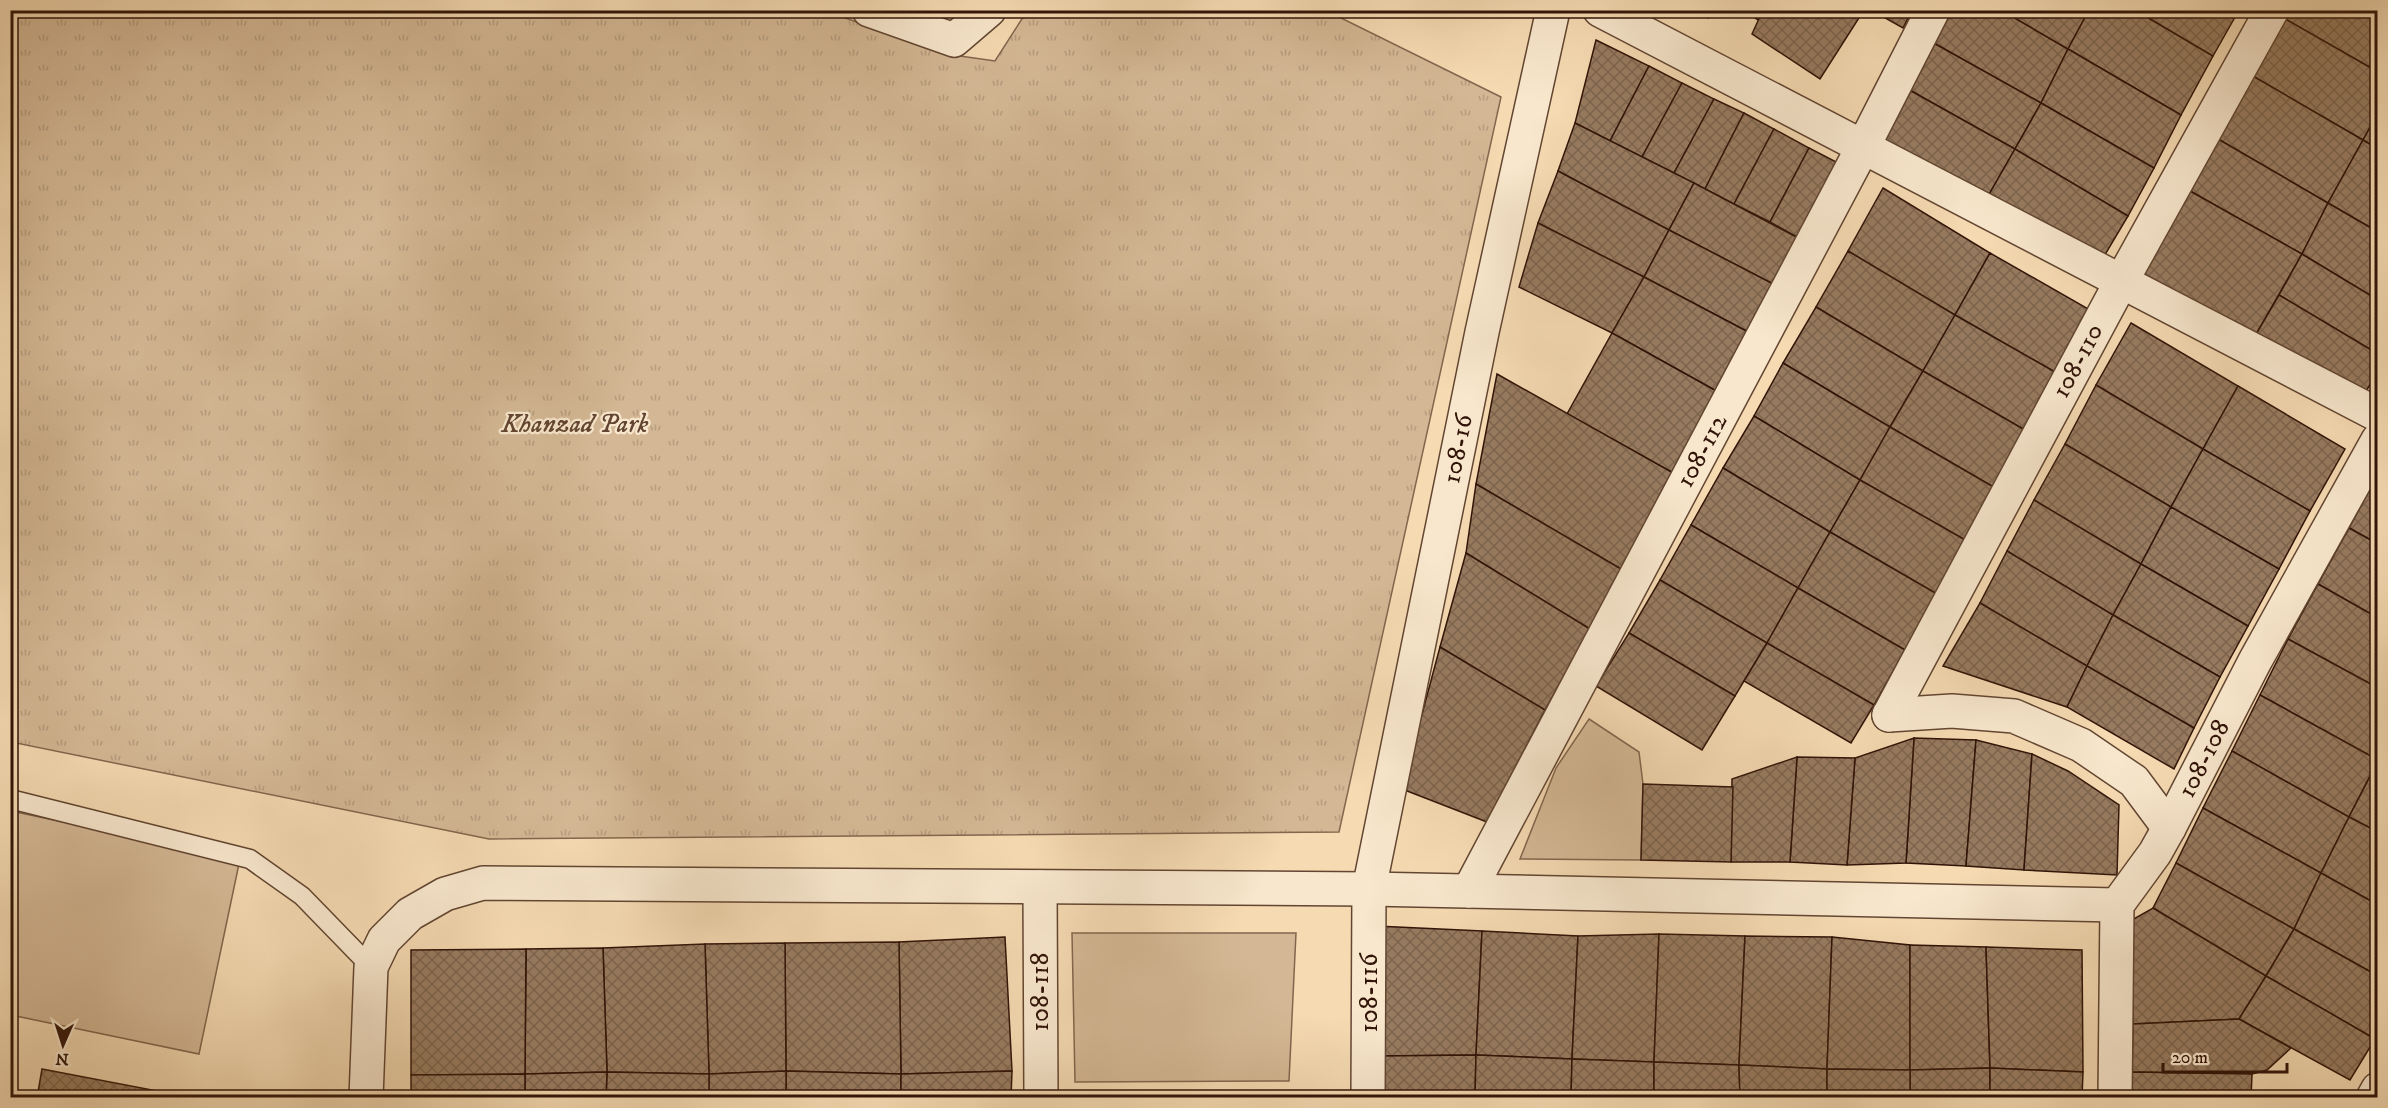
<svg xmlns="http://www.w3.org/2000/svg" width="2388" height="1108" font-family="'IM FELL DW Pica',serif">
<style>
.grass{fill:#d4b895;stroke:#82664e;stroke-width:1.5}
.park{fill:url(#park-tufts);stroke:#82664e;stroke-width:1.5}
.building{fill:url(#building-cross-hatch);stroke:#311408;stroke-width:1.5}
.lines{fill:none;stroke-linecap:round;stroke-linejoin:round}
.lane-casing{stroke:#624632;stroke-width:21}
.street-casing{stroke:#624632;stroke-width:36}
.lane{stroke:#f8e7cd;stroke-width:18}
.street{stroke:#f8e7cd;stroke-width:33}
.labels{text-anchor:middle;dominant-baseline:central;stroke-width:4.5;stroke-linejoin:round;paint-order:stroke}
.street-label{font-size:26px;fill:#311408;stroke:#f8e7cd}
.park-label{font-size:26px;font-style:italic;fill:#624532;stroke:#f8e7cd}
</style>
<defs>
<pattern id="park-tufts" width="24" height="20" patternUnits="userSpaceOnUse" patternTransform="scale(1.5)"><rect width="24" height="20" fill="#d4b895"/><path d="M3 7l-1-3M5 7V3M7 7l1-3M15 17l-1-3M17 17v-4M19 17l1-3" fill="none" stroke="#b69d7f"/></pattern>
<pattern id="building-cross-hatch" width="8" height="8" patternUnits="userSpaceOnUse" patternTransform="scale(1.5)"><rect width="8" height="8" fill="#977b60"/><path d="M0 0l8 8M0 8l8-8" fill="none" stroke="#7c644d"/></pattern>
</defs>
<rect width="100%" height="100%" fill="#f5dab2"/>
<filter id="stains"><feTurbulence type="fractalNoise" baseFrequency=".00333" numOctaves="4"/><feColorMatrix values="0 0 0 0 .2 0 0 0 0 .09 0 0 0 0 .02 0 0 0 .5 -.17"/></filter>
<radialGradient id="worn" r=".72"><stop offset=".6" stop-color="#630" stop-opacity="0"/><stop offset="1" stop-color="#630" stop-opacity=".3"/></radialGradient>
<g class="grass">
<path d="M 1589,719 L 1639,752 L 1643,784 L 1641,860 L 1520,859 L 1556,768 Z"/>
<path d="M 11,811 L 240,859 L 199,1054 L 11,1015 Z"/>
<path d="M 1072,933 L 1296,933 L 1289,1081 L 1075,1082 Z"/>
</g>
<path class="park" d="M 10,11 L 826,11 L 946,54 L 995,61 L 1027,11 L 1327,11 L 1501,97 L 1339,832 L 489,839 L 11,742 Z"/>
<g class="building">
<path d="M 1691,10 L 1714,10 L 1708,18 Z"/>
<path d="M 1742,10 L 1763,10 L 1758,20 Z"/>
<path d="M 1763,10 L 1864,10 L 1820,79 L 1752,34 Z"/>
<path d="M 1871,10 L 1912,10 L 1903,28 Z"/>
<path d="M 1946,10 L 2001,10 L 2068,49 L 2041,103 L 1930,41 Z"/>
<path d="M 2001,10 L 2089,10 L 2068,49 Z"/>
<path d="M 2089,10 L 2135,10 L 2213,56 L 2181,115 L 2068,49 Z"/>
<path d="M 2135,10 L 2239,10 L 2213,56 Z"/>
<path d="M 2286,10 L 2378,10 L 2378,72 L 2282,17 Z"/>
<path d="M 2282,17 L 2378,72 L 2378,113 L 2363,140 L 2251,75 Z"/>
<path d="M 1596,40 L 1649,66 L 1610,141 L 1575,123 Z"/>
<path d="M 1930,41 L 2041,103 L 2015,149 L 1904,87 Z"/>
<path d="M 2068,49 L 2181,115 L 2154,168 L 2041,103 Z"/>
<path d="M 1649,66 L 1682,83 L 1642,157 L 1610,141 Z"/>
<path d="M 2251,75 L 2363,140 L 2328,203 L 2218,139 Z"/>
<path d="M 1682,83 L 1714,99 L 1674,173 L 1642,157 Z"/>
<path d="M 1904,87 L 2015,149 L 1987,198 L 1877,136 Z"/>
<path d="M 1714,99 L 1744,113 L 1705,189 L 1674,173 Z"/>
<path d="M 2041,103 L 2154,168 L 2128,216 L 2015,149 Z"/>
<path d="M 1744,113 L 1774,129 L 1734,204 L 1705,189 Z"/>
<path d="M 2378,113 L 2378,149 L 2363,140 Z"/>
<path d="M 1575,123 L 1694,183 L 1669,230 L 1558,171 Z"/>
<path d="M 1774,129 L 1809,148 L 1770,222 L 1734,204 Z"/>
<path d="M 2218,139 L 2328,203 L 2302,254 L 2190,191 Z"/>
<path d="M 2363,140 L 2378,149 L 2378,232 L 2328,203 Z"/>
<path d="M 1809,148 L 1844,166 L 1804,241 L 1770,222 Z"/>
<path d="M 2015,149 L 2128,216 L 2100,263 L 1987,198 Z"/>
<path d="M 1558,171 L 1669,230 L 1644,277 L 1538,223 Z"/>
<path d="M 1694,183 L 1804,241 L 1779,287 L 1669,230 Z"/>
<path d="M 1883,188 L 1990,253 L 1955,315 L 1848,251 Z"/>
<path d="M 2190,191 L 2302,254 L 2255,336 L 2144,274 Z"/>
<path d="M 2328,203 L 2378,232 L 2378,300 L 2302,254 Z"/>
<path d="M 1538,223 L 1644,277 L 1612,333 L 1519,287 Z"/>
<path d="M 1669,230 L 1779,287 L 1754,335 L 1644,277 Z"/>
<path d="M 1848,251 L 1955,315 L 1923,371 L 1816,307 Z"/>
<path d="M 1990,253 L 2097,314 L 2062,376 L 1955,315 Z"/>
<path d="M 2302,254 L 2378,300 L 2378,354 L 2279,295 Z"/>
<path d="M 1644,277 L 1754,335 L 1720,393 L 1612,333 Z"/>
<path d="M 2279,295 L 2378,354 L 2378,371 L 2361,400 L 2255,336 Z"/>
<path d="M 1816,307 L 1923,371 L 1890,427 L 1783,363 Z"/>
<path d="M 1955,315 L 2062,376 L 2030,433 L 1923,371 Z"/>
<path d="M 2131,323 L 2238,386 L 2203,449 L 2096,385 Z"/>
<path d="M 1612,333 L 1720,393 L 1675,474 L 1567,414 Z"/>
<path d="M 1783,363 L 1890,427 L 1860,480 L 1754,416 Z"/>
<path d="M 1923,371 L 2030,433 L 1997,489 L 1890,427 Z"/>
<path d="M 1497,374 L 1675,474 L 1621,569 L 1476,484 Z"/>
<path d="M 2096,385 L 2203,449 L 2171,507 L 2065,444 Z"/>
<path d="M 2238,386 L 2345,449 L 2310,511 L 2203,449 Z"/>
<path d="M 1754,416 L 1860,480 L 1830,532 L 1723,468 Z"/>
<path d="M 1890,427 L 1997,489 L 1967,541 L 1860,480 Z"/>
<path d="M 2065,444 L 2171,507 L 2141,564 L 2034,500 Z"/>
<path d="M 2203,449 L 2310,511 L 2279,569 L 2171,507 Z"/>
<path d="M 1723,468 L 1830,532 L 1798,588 L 1691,525 Z"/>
<path d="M 2378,474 L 2378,544 L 2349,528 Z"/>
<path d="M 1860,480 L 1967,541 L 1937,594 L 1830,532 Z"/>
<path d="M 1476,484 L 1621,569 L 1590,629 L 1466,553 Z"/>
<path d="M 2034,500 L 2141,564 L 2113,615 L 2007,551 Z"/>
<path d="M 2171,507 L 2279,569 L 2248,626 L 2141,564 Z"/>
<path d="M 1691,525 L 1798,588 L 1767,643 L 1660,580 Z"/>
<path d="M 2349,528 L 2378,544 L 2378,618 L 2318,584 Z"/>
<path d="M 1830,532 L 1937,594 L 1905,650 L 1798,588 Z"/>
<path d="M 2007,551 L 2113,615 L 2087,666 L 1980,603 Z"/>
<path d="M 1466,553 L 1590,629 L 1545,710 L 1440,647 Z"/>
<path d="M 2141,564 L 2248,626 L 2220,677 L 2113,615 Z"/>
<path d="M 1660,580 L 1767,643 L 1735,696 L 1629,633 Z"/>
<path d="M 2318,584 L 2378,618 L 2378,688 L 2288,639 Z"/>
<path d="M 1798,588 L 1905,650 L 1874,705 L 1767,643 Z"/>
<path d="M 1980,603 L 2087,666 L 2067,707 L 1943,666 Z"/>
<path d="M 2113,615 L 2220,677 L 2194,728 L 2087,666 Z"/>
<path d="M 1629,633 L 1735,696 L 1702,750 L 1596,686 Z"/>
<path d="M 2288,639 L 2378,688 L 2378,760 L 2260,695 Z"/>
<path d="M 1767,643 L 1874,705 L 1851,743 L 1744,681 Z"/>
<path d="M 1440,647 L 1545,710 L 1487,822 L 1402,789 Z"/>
<path d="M 2087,666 L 2194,728 L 2174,769 L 2067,707 Z"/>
<path d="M 2260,695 L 2378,760 L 2349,817 L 2232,751 Z"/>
<path d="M 1914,738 L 1976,740 L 1966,866 L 1906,863 Z"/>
<path d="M 1914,738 L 1906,863 L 1847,865 L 1855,758 Z"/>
<path d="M 1976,740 L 2032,754 L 2024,870 L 1966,866 Z"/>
<path d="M 2232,751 L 2349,817 L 2321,873 L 2203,808 Z"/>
<path d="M 2032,754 L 2068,771 L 2119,805 L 2117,875 L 2024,870 Z"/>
<path d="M 1797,757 L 1855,758 L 1847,865 L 1790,862 Z"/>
<path d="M 1797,757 L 1790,862 L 1731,862 L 1732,779 Z"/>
<path d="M 2378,761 L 2378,832 L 2349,817 Z"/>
<path d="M 1643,784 L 1733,787 L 1731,862 L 1641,860 Z"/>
<path d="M 2203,808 L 2321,873 L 2294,929 L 2176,863 Z"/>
<path d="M 2349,817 L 2378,832 L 2378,905 L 2321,873 Z"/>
<path d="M 2176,863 L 2294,929 L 2266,976 L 2153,908 Z"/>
<path d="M 2321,873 L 2378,905 L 2378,976 L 2294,929 Z"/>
<path d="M 2153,908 L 2266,976 L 2239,1019 L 2133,1024 L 2132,920 Z"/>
<path d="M 1376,926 L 1482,931 L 1476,1055 L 1380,1056 Z"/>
<path d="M 2294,929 L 2378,976 L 2378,1035 L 2375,1039 L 2266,976 Z"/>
<path d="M 1482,931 L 1578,936 L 1572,1059 L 1476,1055 Z"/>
<path d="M 1659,934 L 1654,1062 L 1572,1059 L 1578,936 Z"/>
<path d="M 1659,934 L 1745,936 L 1739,1065 L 1654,1062 Z"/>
<path d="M 1745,936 L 1832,937 L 1827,1069 L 1739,1065 Z"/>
<path d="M 1005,937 L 1012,1071 L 901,1074 L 899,942 Z"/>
<path d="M 1832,937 L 1910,945 L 1910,1070 L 1827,1069 Z"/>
<path d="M 899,942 L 901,1074 L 786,1071 L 785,943 Z"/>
<path d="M 785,943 L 786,1071 L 709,1074 L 705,944 Z"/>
<path d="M 705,944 L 709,1074 L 607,1072 L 603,948 Z"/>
<path d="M 1910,945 L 1986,947 L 1990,1068 L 1910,1070 Z"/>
<path d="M 1986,947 L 2082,950 L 2083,1072 L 1990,1068 Z"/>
<path d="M 603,948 L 607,1072 L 525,1074 L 526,949 Z"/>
<path d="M 526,949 L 525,1074 L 411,1075 L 411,950 Z"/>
<path d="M 2266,976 L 2375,1039 L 2350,1080 L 2239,1019 Z"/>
<path d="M 2239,1019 L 2291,1048 L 2267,1070 L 2252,1074 L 2132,1072 L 2133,1024 Z"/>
<path d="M 1476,1055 L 1475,1098 L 1380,1098 L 1380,1056 Z"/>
<path d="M 1476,1055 L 1572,1059 L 1571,1098 L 1475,1098 Z"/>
<path d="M 1572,1059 L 1654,1062 L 1654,1098 L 1571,1098 Z"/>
<path d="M 1654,1062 L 1739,1065 L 1740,1098 L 1654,1098 Z"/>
<path d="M 1739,1065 L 1827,1069 L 1827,1098 L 1740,1098 Z"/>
<path d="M 1990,1068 L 1990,1098 L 1910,1098 L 1910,1070 Z"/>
<path d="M 1990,1068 L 2083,1072 L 2082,1098 L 1990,1098 Z"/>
<path d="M 42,1069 L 168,1093 L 167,1098 L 37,1098 Z"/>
<path d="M 1827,1069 L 1910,1070 L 1910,1098 L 1827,1098 Z"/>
<path d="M 786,1071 L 901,1074 L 901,1098 L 786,1098 Z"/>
<path d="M 786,1071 L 786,1098 L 709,1098 L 709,1074 Z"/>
<path d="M 1012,1071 L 1011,1098 L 901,1098 L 901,1074 Z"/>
<path d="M 607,1072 L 709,1074 L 709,1098 L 606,1098 Z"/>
<path d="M 607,1072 L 606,1098 L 525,1098 L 525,1074 Z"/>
<path d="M 2132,1072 L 2252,1074 L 2251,1098 L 2132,1098 Z"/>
<path d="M 525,1074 L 525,1098 L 411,1098 L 411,1075 Z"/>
</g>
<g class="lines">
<defs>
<path id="lane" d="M 10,799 L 250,859 L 302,896 L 371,967"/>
<g id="street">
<path d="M 869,10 L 954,40 L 989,10"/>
<path d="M 1600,10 L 2378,415"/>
<path d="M 1889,715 L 2121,282 L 2272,10"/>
<path d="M 1889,715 L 1952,711 L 2014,716 L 2081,745 L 2134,781 L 2169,828"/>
<path d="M 1040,887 L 1041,1098"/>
<path d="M 1469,891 L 1863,147 L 1933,10"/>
<path d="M 366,1098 L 371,967 L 384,940 L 410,914 L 445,894 L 483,883 L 1369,889 L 2117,905"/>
<path d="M 1368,1098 L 1369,889 L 1482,332 L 1553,10"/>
<path d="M 2115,1098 L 2117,905 L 2155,853 L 2169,828 L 2255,661 L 2378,440"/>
<path d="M 2373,1098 L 2378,1089"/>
</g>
</defs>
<use href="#lane" class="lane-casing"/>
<use href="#street" class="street-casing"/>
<use href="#lane" class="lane"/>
<use href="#street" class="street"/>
</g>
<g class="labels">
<g class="street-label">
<text transform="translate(2078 361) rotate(-62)">108-110</text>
<text transform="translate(1458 449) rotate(-79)">108-16</text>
<text transform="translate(1702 451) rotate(-62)">108-112</text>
<text transform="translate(2204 759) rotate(-63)">108-108</text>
<text transform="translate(1040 992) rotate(-90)">108-118</text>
<text transform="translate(1369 993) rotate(-90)">108-116</text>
</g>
<g class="park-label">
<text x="575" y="424">Khanzad Park</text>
</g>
</g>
<rect width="2388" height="1108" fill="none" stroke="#f5dab2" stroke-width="36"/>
<rect x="12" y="12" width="2364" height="1084" fill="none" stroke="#311408" stroke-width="3"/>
<rect x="18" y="18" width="2352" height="1072" fill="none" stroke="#311408" stroke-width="1.5"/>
<g transform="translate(63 1045) rotate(183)" stroke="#f8e7cd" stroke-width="4.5" paint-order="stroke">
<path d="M0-4.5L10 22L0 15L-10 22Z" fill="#311408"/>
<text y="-9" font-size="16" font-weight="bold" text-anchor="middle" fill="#311408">N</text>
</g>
<path d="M2163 1063v9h124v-9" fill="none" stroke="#311408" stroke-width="3"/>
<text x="2172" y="1063" font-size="18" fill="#311408" stroke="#f8e7cd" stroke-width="4.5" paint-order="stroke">20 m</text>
<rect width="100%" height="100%" filter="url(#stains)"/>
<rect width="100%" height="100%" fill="url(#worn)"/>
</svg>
